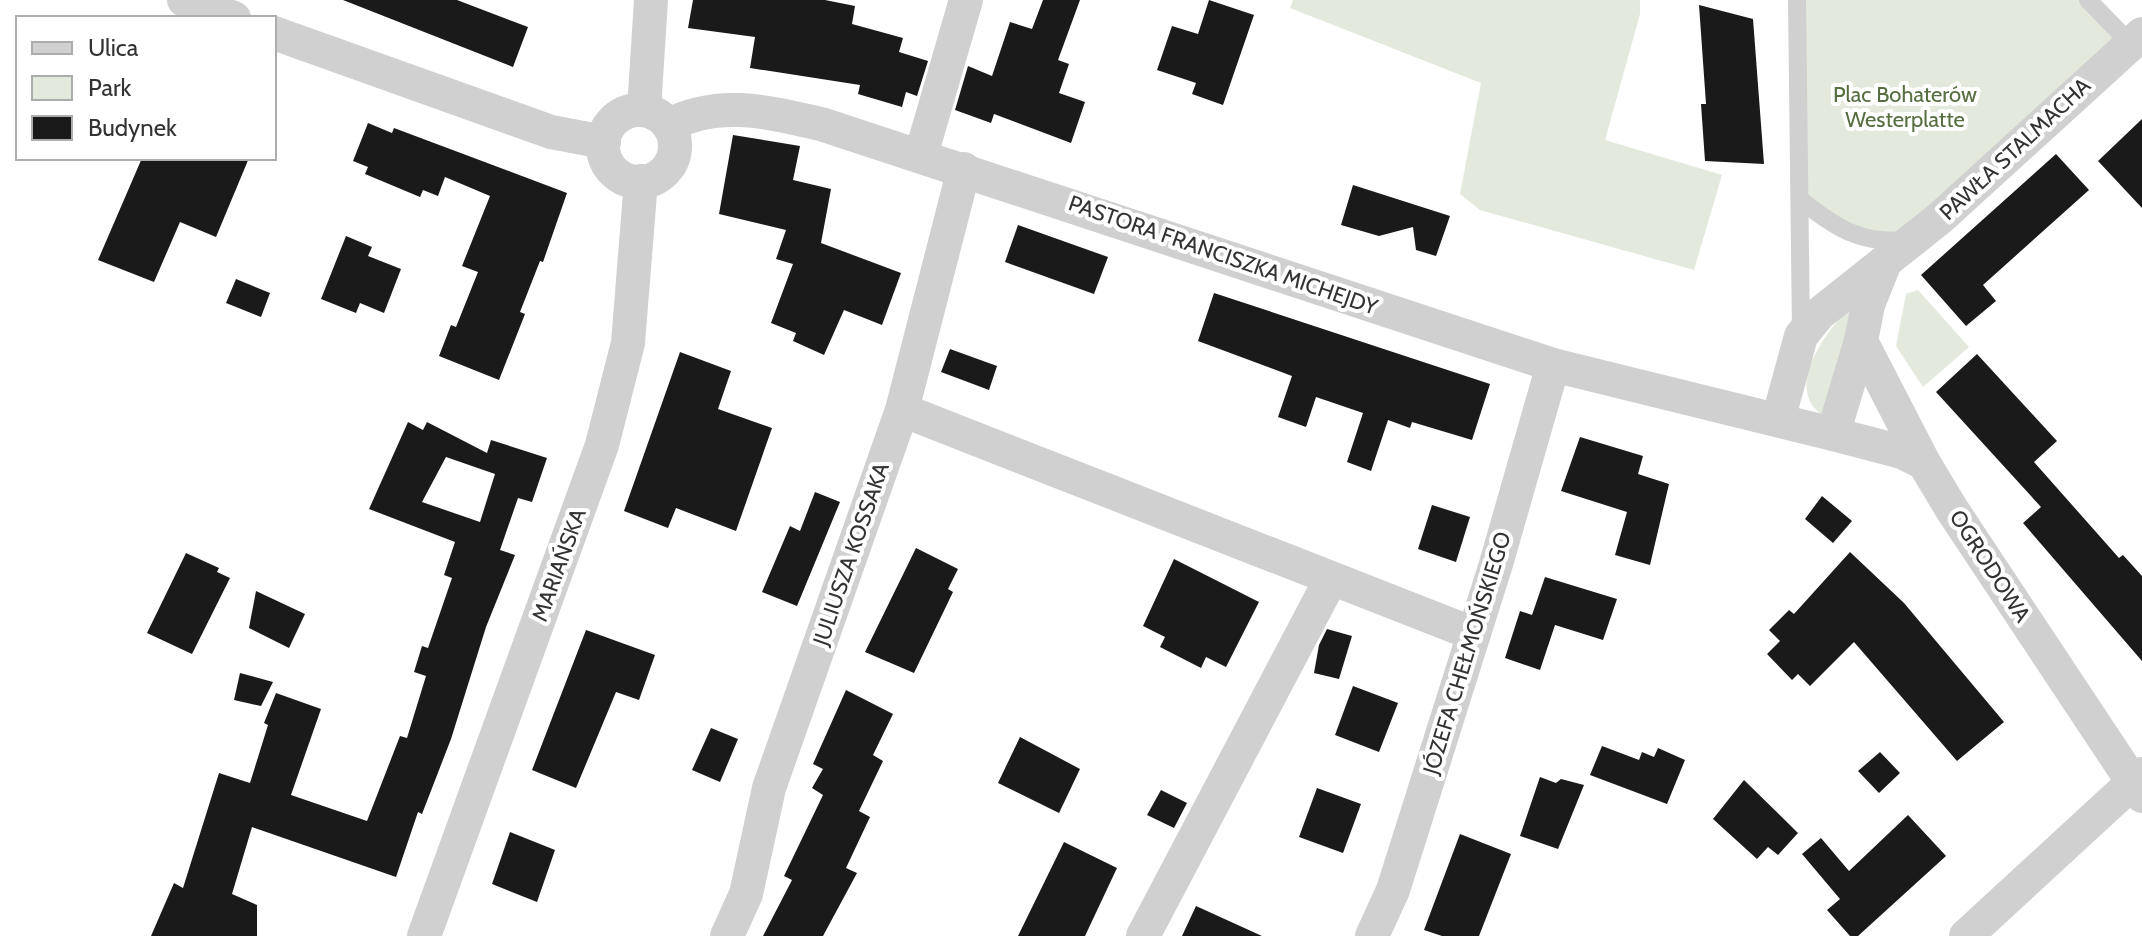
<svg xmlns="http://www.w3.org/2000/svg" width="2142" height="936" font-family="Cabin,sans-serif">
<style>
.green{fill:#e3e9dc}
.building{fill:#1a1a1a;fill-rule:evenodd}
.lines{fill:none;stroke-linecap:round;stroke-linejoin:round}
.lane{stroke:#d0d0d0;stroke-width:18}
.street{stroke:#d0d0d0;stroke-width:34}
.labels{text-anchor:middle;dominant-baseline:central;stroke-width:8;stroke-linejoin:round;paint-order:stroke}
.park-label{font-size:22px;fill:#576e41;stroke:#fff}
.street-label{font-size:22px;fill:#333;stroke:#fff}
</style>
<rect width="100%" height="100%" fill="#fff"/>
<g class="green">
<path d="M 1293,0 L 1640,0 L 1640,14 L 1605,140 L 1722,175 L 1694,270 L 1480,210 L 1460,194 L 1481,83 L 1290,8 Z"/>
<path d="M 1797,0 L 2088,0 L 2130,43 L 1940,218 L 1872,240 L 1801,200 Z"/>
<path d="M 1918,290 L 1969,347 L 1923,387 L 1896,346 L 1906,294 Z"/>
<path d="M 1851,306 L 1836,399 L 1821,414 C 1783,386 1829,328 1851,306 Z"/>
</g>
<g class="building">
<path d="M 343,0 L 457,0 L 528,27 L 513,67 Z"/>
<path d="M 693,0 L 825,0 L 855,6 L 852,24 L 903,38 L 899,52 L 928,61 L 917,96 L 906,92 L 902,107 L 858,94 L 860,85 L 750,68 L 755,37 L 688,28 Z"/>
<path d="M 1043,0 L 1080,0 L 1058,60 L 1069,64 L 1059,93 L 1085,102 L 1071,143 L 994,114 L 991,123 L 955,110 L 968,66 L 992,76 L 1010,22 L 1032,29 Z"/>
<path d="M 1209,0 L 1254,15 L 1223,105 L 1192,94 L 1196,83 L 1157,70 L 1172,26 L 1198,34 Z"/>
<path d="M 1699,5 L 1753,19 L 1764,164 L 1705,161 L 1701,104 L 1706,104 Z"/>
<path d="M 2142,119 L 2142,208 L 2098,161 Z"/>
<path d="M 368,123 L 392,133 L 394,128 L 567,193 L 543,262 L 540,261 L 520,312 L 525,314 L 499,380 L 439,356 L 451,325 L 456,327 L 478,272 L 462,266 L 490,196 L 445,177 L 438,196 L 423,190 L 420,197 L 365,174 L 368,167 L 353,161 Z"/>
<path d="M 733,135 L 800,146 L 793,180 L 831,189 L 821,243 L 901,273 L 882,325 L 844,310 L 824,355 L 793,341 L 796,333 L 771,323 L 793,264 L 776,259 L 786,230 L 719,214 Z"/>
<path d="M 2056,154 L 2089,190 L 1983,285 L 1996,301 L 1966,326 L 1921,275 Z"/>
<path d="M 142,158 L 249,158 L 216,237 L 180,222 L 154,282 L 98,260 Z"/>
<path d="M 1353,185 L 1450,216 L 1436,256 L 1416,250 L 1413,227 L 1379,236 L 1341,225 Z"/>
<path d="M 1018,225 L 1108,257 L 1094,294 L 1005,262 Z"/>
<path d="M 346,236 L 372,247 L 368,256 L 401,269 L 384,313 L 360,303 L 356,313 L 321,299 Z"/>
<path d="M 236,279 L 270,293 L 261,317 L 226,303 Z"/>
<path d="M 1214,293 L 1490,384 L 1472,440 L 1412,422 L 1410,428 L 1388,420 L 1371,471 L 1347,462 L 1363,413 L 1316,397 L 1306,427 L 1278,417 L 1292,376 L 1198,341 Z"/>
<path d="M 950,349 L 997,366 L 989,390 L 941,372 Z"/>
<path d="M 680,352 L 731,371 L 718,409 L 772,428 L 736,531 L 676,508 L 668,528 L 624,511 Z"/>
<path d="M 1977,354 L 2057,441 L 2034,462 L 2119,558 L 2123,555 L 2142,576 L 2142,661 L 2023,523 L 2041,507 L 1936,392 Z"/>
<path d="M 408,422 L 423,430 L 427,422 L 487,453 L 491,440 L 547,458 L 532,502 L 518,498 L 500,550 L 515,555 L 486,627 L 451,739 L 422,814 L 418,812 L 396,877 L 252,827 L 232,894 L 257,905 L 257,936 L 151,936 L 174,883 L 183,888 L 219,773 L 250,783 L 268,725 L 264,723 L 276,693 L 321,709 L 291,795 L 367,821 L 400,736 L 407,738 L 426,676 L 414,672 L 422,646 L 428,648 L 452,578 L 444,575 L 455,542 L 369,509 ZM 446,457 L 495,474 L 480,522 L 422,502 Z"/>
<path d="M 1580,437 L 1643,456 L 1638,474 L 1669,484 L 1650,565 L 1615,555 L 1627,512 L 1561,491 Z"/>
<path d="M 815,492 L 840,502 L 797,606 L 762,592 L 790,526 L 800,531 Z"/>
<path d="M 1822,496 L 1852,521 L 1833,543 L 1805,519 Z"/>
<path d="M 1432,505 L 1470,517 L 1456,562 L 1418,549 Z"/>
<path d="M 916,548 L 958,569 L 948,589 L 953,592 L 914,673 L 865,652 Z"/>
<path d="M 1850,552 L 1904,603 L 2004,722 L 1957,761 L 1854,642 L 1810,686 L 1798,674 L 1792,680 L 1767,654 L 1780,641 L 1769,630 L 1789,610 L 1794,614 Z"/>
<path d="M 186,553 L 219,568 L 217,572 L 230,578 L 192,654 L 147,633 Z"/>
<path d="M 1174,559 L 1259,602 L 1226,667 L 1206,657 L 1201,668 L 1160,647 L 1165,637 L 1143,626 Z"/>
<path d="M 1545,577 L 1617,599 L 1603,640 L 1555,625 L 1540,670 L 1505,658 L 1520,611 L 1532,615 Z"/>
<path d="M 256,591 L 305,614 L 289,648 L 249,628 Z"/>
<path d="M 1327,629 L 1352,636 L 1339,679 L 1314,673 L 1319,645 Z"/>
<path d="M 586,630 L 655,655 L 639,700 L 616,692 L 576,788 L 532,770 Z"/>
<path d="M 240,673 L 273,682 L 261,706 L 234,700 Z"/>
<path d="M 1353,686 L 1398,703 L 1379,752 L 1335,735 Z"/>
<path d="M 846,690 L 893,714 L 873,755 L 883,761 L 859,811 L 870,817 L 846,868 L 857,873 L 823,936 L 763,936 L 792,880 L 784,876 L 823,795 L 812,788 L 823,769 L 813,764 Z"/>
<path d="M 711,728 L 738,739 L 720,782 L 692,770 Z"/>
<path d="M 1020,737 L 1080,769 L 1059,813 L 998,783 Z"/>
<path d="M 1602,746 L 1639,760 L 1642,752 L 1654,757 L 1658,748 L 1685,760 L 1667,804 L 1590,775 Z"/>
<path d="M 1880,752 L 1900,773 L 1879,793 L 1858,771 Z"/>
<path d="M 1540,777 L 1556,783 L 1561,779 L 1584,785 L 1558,849 L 1520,836 Z"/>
<path d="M 1744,780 L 1798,833 L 1778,855 L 1768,847 L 1757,859 L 1713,819 Z"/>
<path d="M 1317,788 L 1361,804 L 1343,853 L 1299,837 Z"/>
<path d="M 1161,790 L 1187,803 L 1174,828 L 1147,815 Z"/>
<path d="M 1908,815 L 1946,856 L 1858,936 L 1850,936 L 1827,910 L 1840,899 L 1802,854 L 1821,838 L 1849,871 Z"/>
<path d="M 510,832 L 555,850 L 537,902 L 492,884 Z"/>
<path d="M 1460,834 L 1511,854 L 1479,936 L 1442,936 L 1424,930 Z"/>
<path d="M 1064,842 L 1117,868 L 1085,936 L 1018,936 Z"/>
<path d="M 1196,906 L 1262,936 L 1182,936 Z"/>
</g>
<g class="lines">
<g class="lane">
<path d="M 1797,0 L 1801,333"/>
<path d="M 2088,0 L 2130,43"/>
<path d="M 1801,200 C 1834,227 1862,245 1906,240"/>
</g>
<g class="street">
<path d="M 184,0 L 234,18"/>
<path d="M 274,33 L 551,132 L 604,142"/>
<path d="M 644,110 L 651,0"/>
<circle cx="639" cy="146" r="36"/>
<path d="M 669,125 C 719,99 768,112 821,124 L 1553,365 L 1833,434 L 1902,452 L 1924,463"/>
<path d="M 921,155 L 966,0"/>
<path d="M 1885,262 L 1868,305 L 1861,341 L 1924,463 L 1951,508 L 2142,796"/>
<path d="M 902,410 L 1474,634"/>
<path d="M 1778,420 L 1801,336 L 1819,314 L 1940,218 L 2142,34"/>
<path d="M 1833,434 L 1861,341"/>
<path d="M 424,936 L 602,445 L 628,343 L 641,181"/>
<path d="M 727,936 L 746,894 L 769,788 L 902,410 L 964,169"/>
<path d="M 1143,936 L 1331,579"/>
<path d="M 1372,936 L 1393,890 L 1496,564 L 1553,365"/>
<path d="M 1966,936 L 2142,774"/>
</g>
</g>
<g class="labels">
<g class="park-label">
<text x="1905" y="94">Plac Bohaterów<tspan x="1905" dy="25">Westerplatte</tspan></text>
</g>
<g class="street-label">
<text transform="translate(2015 149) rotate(-43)">PAWŁA STALMACHA</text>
<text transform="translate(1223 255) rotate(19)">PASTORA FRANCISZKA MICHEJDY</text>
<text transform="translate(851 554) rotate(-71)">JULIUSZA KOSSAKA</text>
<text transform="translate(559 565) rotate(-70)">MARIAŃSKA</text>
<text transform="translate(1990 566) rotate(57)">OGRODOWA</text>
<text transform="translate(1467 653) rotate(-73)">JÓZEFA CHEŁMOŃSKIEGO</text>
</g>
</g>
<rect x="16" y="16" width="260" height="144" fill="#ffffff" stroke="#adadad" stroke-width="2"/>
<rect x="32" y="42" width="40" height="12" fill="#d0d0d0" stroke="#adadad" stroke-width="2"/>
<text x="88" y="56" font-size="24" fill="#333333">Ulica</text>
<rect x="32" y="76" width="40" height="24" fill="#e3e9dc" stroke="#adadad" stroke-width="2"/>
<text x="88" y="96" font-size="24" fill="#333333">Park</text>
<rect x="32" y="116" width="40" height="24" fill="#1a1a1a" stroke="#adadad" stroke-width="2"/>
<text x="88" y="136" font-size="24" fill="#333333">Budynek</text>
</svg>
